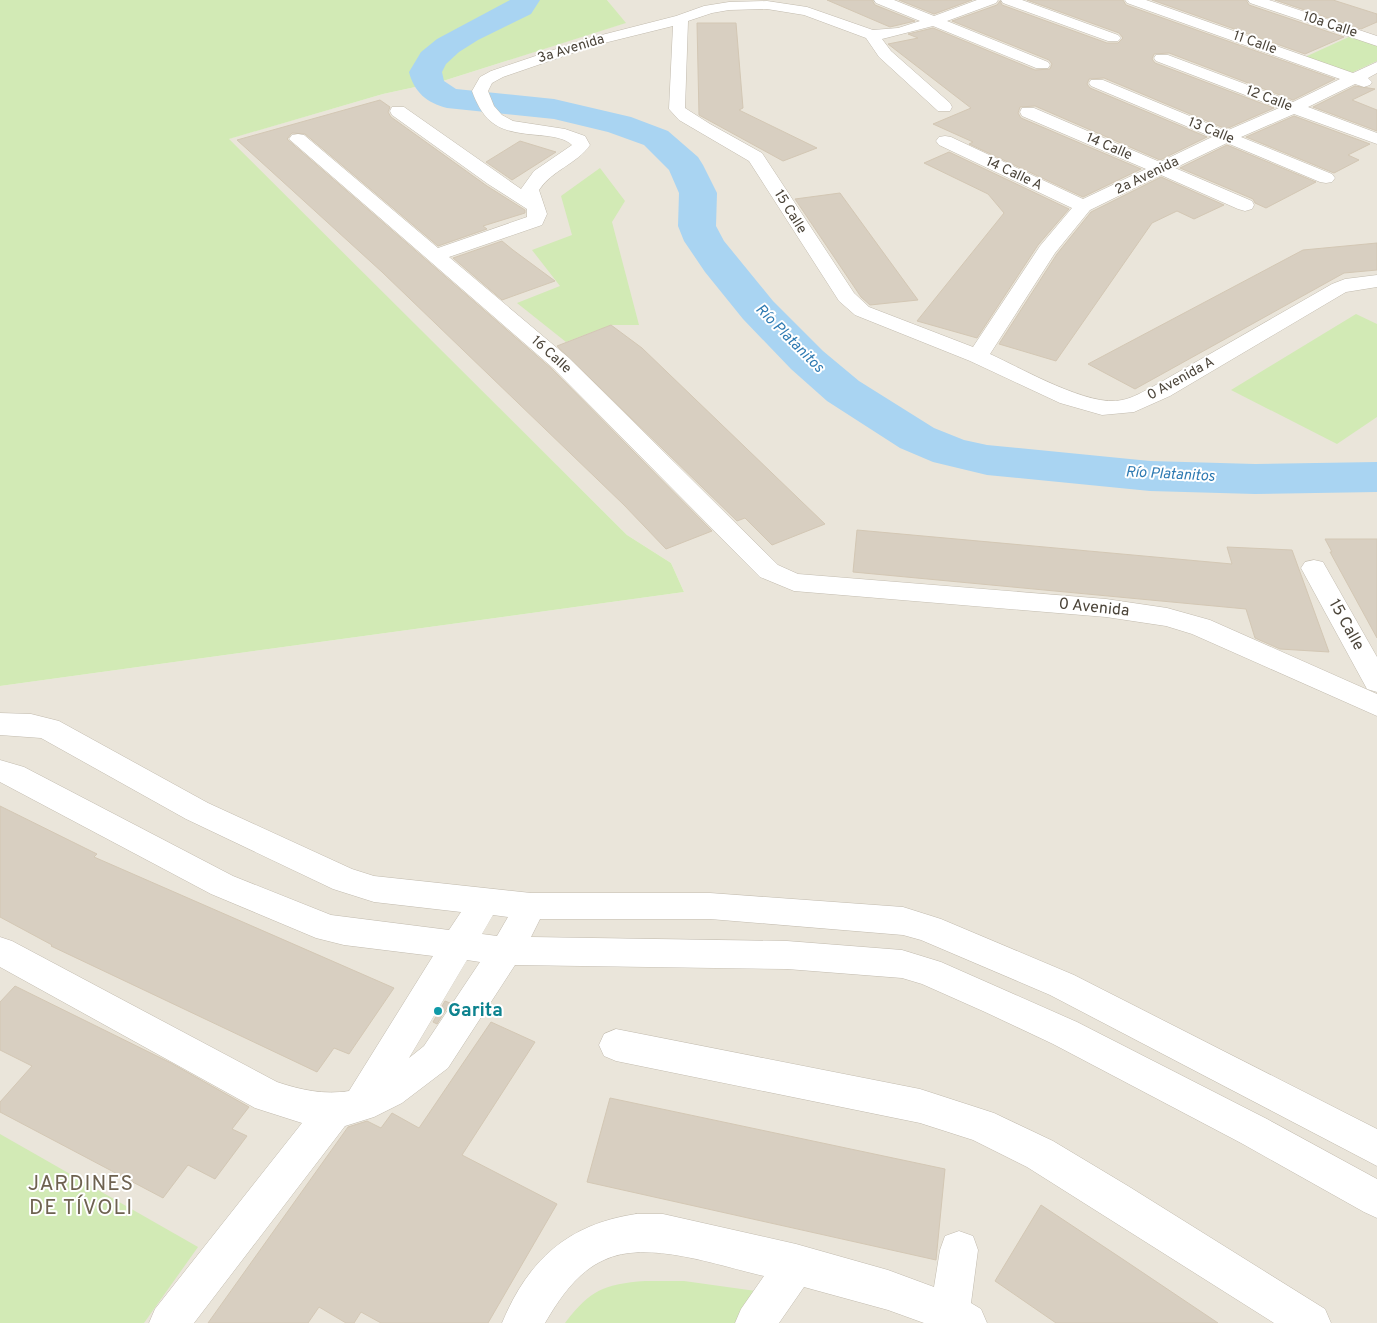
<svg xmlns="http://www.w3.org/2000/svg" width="1377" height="1323" font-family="Overpass,sans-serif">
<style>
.residential{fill:#eae5da}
.green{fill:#d2eab5}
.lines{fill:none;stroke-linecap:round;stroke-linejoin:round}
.river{fill:#a9d4f2;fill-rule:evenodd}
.building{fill:#d8cfc1;stroke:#d3c7b4}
.minor-casing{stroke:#c2bbae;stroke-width:1}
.minor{fill:#fff;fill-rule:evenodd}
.culture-dot{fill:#0f9aa8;stroke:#fff;stroke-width:2}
.labels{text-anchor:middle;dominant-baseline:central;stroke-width:4;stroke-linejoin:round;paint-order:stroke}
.far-street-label{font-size:14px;fill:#4b4439;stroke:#fff}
.far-water-label{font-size:15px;font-style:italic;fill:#2e7ab2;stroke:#fff}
.street-label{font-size:16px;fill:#4b4439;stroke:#fff}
.near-culture-label{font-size:19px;font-weight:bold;fill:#0d838f;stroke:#fff;text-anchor:start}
.near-neighbourhood-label{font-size:21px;letter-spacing:1px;fill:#6e6250;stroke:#fff}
</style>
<rect width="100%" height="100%" fill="#f6f3ec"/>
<path class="residential" d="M 607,0 L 1377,0 L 1377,1323 L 0,1323 L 0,686 L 684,592 L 671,563 L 627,535 L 228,139 L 383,94 L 443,81 L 625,23 Z"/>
<g class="green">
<path d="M 0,0 L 607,0 L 626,23 L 443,81 L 383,94 L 229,139 L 627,535 L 671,563 L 684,592 L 0,686 Z"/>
<path d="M 1351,36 L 1377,45 L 1377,61 L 1351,73 L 1305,57 Z"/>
<path d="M 600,168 L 625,201 L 612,222 L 639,325 L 611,325 L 566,342 L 517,303 L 560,286 L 532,250 L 572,235 L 561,196 Z"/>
<path d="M 1356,314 L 1377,324 L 1377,417 L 1337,444 L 1231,390 Z"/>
<path d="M 0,1134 L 198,1247 L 144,1323 L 0,1323 Z"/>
<path d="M 645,1281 L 684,1281 L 763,1292 L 741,1323 L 565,1323 C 590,1290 604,1284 645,1281 Z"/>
</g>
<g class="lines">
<path class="river" d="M 510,0 L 540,0 L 531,14 L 478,40 L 459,52 L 446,64 L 442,72 L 444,81 L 456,89 L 554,99 L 631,117 L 668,131 L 698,157 L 703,165 L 717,193 L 716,226 L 724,241 L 773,301 L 823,351 L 859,381 L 934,428 L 964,440 L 987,445 L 1150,461 L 1255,464 L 1377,462 L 1377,492 L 1255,494 L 1150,491 L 987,475 L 933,462 L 900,448 L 827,401 L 791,369 L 743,319 L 705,272 L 684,241 L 678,226 L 679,193 L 669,170 L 644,145 L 608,132 L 554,119 L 447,108 C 427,103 414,92 409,72 L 421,52 L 437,39 Z"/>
</g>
<g class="building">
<path d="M 827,0 L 872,0 L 875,5 L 915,21 L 890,27 Z"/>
<path d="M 899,0 L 972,0 L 934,14 Z"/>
<path d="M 1027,0 L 1123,0 L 1126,5 L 1335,79 L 1293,100 L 1169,53 L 1154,54 L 1152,59 L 1155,63 L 1274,108 L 1226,129 L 1104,78 L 1089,79 L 1087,84 L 1090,88 L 1207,137 L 1160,160 L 1035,106 L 1020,107 L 1018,113 L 1021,118 L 1141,169 L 1083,197 L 969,144 L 973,142 L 933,124 L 971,108 L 888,44 L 918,38 L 908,34 L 933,28 L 1035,70 L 1050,69 L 1052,64 L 1049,60 L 952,21 L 997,5 L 1000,1 L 1002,5 L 1107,43 L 1118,43 L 1123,38 L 1119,33 Z"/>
<path d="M 1152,0 L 1246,0 L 1249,5 L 1344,37 L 1305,54 Z"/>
<path d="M 1275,0 L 1333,0 L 1377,14 L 1377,22 L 1361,29 Z"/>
<path d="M 697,23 L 736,23 L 743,108 L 739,110 L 817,148 L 783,161 L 699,115 Z"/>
<path d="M 1355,86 L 1375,89 L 1352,100 L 1377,110 L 1377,131 L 1313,107 Z"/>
<path d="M 380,100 L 390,107 L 388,112 L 391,117 L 487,186 L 525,210 L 525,213 L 483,226 L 487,229 L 438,246 L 305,134 L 292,133 L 287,139 L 552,369 L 712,531 L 666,549 L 624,505 L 382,272 L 237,140 Z"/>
<path d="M 1294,116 L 1370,144 L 1348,155 L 1359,160 L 1334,173 L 1246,137 Z"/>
<path d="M 520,141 L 556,152 L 512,180 L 486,162 Z"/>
<path d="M 1227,145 L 1316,182 L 1266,208 L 1255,203 L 1253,199 L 1180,168 Z"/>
<path d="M 949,152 L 1069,209 L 1038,245 L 977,338 L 917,321 L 1004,213 L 988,194 L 924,163 Z"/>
<path d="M 1161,177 L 1224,205 L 1194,219 L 1177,211 L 1152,223 L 1056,361 L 999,344 L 1057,254 L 1091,212 Z"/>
<path d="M 840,193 L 864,226 L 918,300 L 870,305 L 861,297 L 795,199 Z"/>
<path d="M 502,241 L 513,250 L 555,281 L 502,300 L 453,258 Z"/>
<path d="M 1377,243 L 1377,270 L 1344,273 L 1135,389 L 1088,364 L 1303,250 Z"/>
<path d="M 611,325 L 642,348 L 825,524 L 772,545 L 745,518 L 737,521 L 557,346 Z"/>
<path d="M 857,530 L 1232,564 L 1227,547 L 1292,550 L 1329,652 L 1280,649 L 1255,638 L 1246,609 L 853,572 Z"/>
<path d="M 1325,539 L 1377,539 L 1377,638 L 1330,552 L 1332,552 Z"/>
<path d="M 0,806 L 97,854 L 94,857 L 394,988 L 349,1054 L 334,1048 L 317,1072 L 51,946 L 52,945 L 0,917 Z"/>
<path d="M 15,986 L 171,1063 L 249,1107 L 232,1129 L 247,1136 L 215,1179 L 188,1165 L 163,1198 L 0,1112 L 0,1102 L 32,1066 L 0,1050 L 0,1002 Z"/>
<path d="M 445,1001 L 450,1003 L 437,1024 L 433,1022 Z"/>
<path d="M 491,1022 L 535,1042 L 462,1155 L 557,1204 L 488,1323 L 381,1323 L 361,1312 L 354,1323 L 346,1323 L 319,1307 L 308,1323 L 208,1323 L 348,1127 L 367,1121 L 381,1128 L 392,1113 L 419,1128 Z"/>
<path d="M 610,1098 L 945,1169 L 936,1260 L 587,1182 Z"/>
<path d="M 1041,1205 L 1124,1260 L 1218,1323 L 1056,1323 L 995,1281 Z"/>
</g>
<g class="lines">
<defs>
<g id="minor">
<path d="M 874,0 L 894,0 L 934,16 L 977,0 L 998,0 L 996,3 L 947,21 L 1048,62 L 1050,65 L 1048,68 L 1036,68 L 933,26 L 882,39 L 891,51 L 950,103 L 952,107 L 950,111 L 938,111 L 879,57 L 866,38 L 804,15 L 767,9 L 729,10 L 712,13 L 688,21 L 685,108 L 710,124 L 762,153 L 854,293 L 869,307 L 973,347 L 1040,246 L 1072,208 L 939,145 L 936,141 L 939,137 L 945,136 L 951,137 L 1083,199 L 1146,169 L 1022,116 L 1020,112 L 1022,108 L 1034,108 L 1160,162 L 1212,137 L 1091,86 L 1089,83 L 1091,80 L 1103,80 L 1226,131 L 1279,108 L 1156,61 L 1154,58 L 1156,55 L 1168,55 L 1293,102 L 1340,79 L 1127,3 L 1125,0 L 1146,0 L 1353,73 L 1377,62 L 1377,73 L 1368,78 L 1372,82 L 1370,85 L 1364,87 L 1355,84 L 1308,107 L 1377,133 L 1377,144 L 1294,114 L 1241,137 L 1332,174 L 1335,178 L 1332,182 L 1326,183 L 1320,182 L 1227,143 L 1175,168 L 1252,201 L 1254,205 L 1252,209 L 1245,211 L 1238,209 L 1161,175 L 1090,210 L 1055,253 L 990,354 C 1021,368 1090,408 1122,400 C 1133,398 1144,391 1154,386 L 1332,284 L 1345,279 L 1377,275 L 1377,287 L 1346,292 L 1170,396 L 1134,412 L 1102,415 L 1060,403 L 970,361 L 855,315 L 839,301 L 749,161 L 679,120 L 669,109 L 673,26 L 596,45 L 503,77 L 492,83 L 488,91 L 494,106 L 502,115 L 513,121 L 565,129 L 585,136 L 590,145 C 577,164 552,170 539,190 L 547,214 L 542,225 L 449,257 L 569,358 L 778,565 L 798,574 L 1106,599 L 1167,608 L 1210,620 L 1377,694 L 1377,716 L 1192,634 L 1166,626 L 1106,617 L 794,591 L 760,577 L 553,368 L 289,139 L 292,135 L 298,134 L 304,135 L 438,248 L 527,217 L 527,209 L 488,184 L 392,115 L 390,111 L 392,107 L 404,107 L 521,189 L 534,171 L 572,145 C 566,139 555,137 547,136 C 507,132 487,132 472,91 L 480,77 L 491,71 L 586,39 L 676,16 L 704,6 L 729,2 L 767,1 L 807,7 L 873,30 L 898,28 L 920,21 L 876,3 Z"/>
<path d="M 1001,0 L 1022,0 L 1118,35 L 1121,38 L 1118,41 L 1108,41 L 1003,3 Z"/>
<path d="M 1248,0 L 1269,0 L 1377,36 L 1377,46 L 1250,3 Z"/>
<path d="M 1314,560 L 1323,562 L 1377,657 L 1377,692 L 1367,689 L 1301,568 L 1305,562 Z"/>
<path d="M 0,713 L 31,714 L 59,721 L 208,803 L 352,869 L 374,876 L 531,893 L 710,893 L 903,907 L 941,919 L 1074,975 L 1377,1129 L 1377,1166 L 1050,995 L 921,940 L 903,935 L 710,919 L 540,919 L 531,937 L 787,941 L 902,950 L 941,962 L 1077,1022 L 1267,1119 L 1377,1179 L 1377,1218 L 1364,1212 L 1241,1143 L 1053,1044 L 985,1012 L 922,984 L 902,978 L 787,969 L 515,965 L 448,1068 L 402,1103 L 374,1117 L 345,1126 L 194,1323 L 149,1323 L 155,1309 L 302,1123 L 255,1108 L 0,967 L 0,937 L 12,941 L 277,1082 C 301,1090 324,1095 349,1091 L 433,956 L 344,945 L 316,938 L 211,894 L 0,782 L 0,760 L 24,767 L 233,876 L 331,915 L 449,930 L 461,912 L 374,902 L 333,889 L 186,819 L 41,738 L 0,735 ZM 493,915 L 508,917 L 497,936 L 482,934 ZM 467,960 L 480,962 L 424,1046 L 409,1058 Z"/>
<path d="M 616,1029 L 920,1089 L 994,1113 L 1053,1141 L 1128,1186 L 1325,1309 L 1331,1323 L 1274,1323 L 1027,1167 L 973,1140 L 920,1123 L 616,1061 L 604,1056 L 599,1045 L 604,1034 Z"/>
<path d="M 636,1214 L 663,1214 L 796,1244 L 888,1270 L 934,1287 L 940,1250 L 945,1236 L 959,1231 L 973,1236 L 978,1250 L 971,1303 L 981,1309 L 987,1323 L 924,1323 L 888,1310 L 804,1287 L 779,1323 L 735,1323 L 741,1309 L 764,1276 C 719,1266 647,1239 604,1260 C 577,1272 559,1299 545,1323 L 502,1323 C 528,1260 568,1224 636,1214 Z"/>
</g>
</defs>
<use href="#minor" class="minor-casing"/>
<use href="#minor" class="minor"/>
</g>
<circle class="culture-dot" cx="438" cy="1011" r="5"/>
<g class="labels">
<g class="far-street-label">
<text transform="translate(1330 25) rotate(18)">10a Calle</text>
<text transform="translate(1255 43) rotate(19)">11 Calle</text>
<text transform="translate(571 49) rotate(-17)">3a Avenida</text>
<text transform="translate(1269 99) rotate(21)">12 Calle</text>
<text transform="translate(1211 131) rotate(22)">13 Calle</text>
<text transform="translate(1109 147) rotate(23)">14 Calle</text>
<text transform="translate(1014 174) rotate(25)">14 Calle A</text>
<text transform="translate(1147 176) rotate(-26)">2a Avenida</text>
<text transform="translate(790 212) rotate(58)">15 Calle</text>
<text transform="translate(551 355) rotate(42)">16 Calle</text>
<text transform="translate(1181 379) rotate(-29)">0 Avenida A</text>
</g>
<g class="far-water-label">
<text transform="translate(789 339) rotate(45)">Río Platanitos</text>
<text transform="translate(1170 475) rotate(3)">Río Platanitos</text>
</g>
<g class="street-label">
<text transform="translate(1094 608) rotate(6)">0 Avenida</text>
<text transform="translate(1346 625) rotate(61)">15 Calle</text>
</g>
<g class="near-culture-label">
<text x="448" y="1011">Garita</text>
</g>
<g class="near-neighbourhood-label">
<text x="81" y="1184">JARDINES<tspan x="81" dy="24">DE TÍVOLI</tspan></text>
</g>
</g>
</svg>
